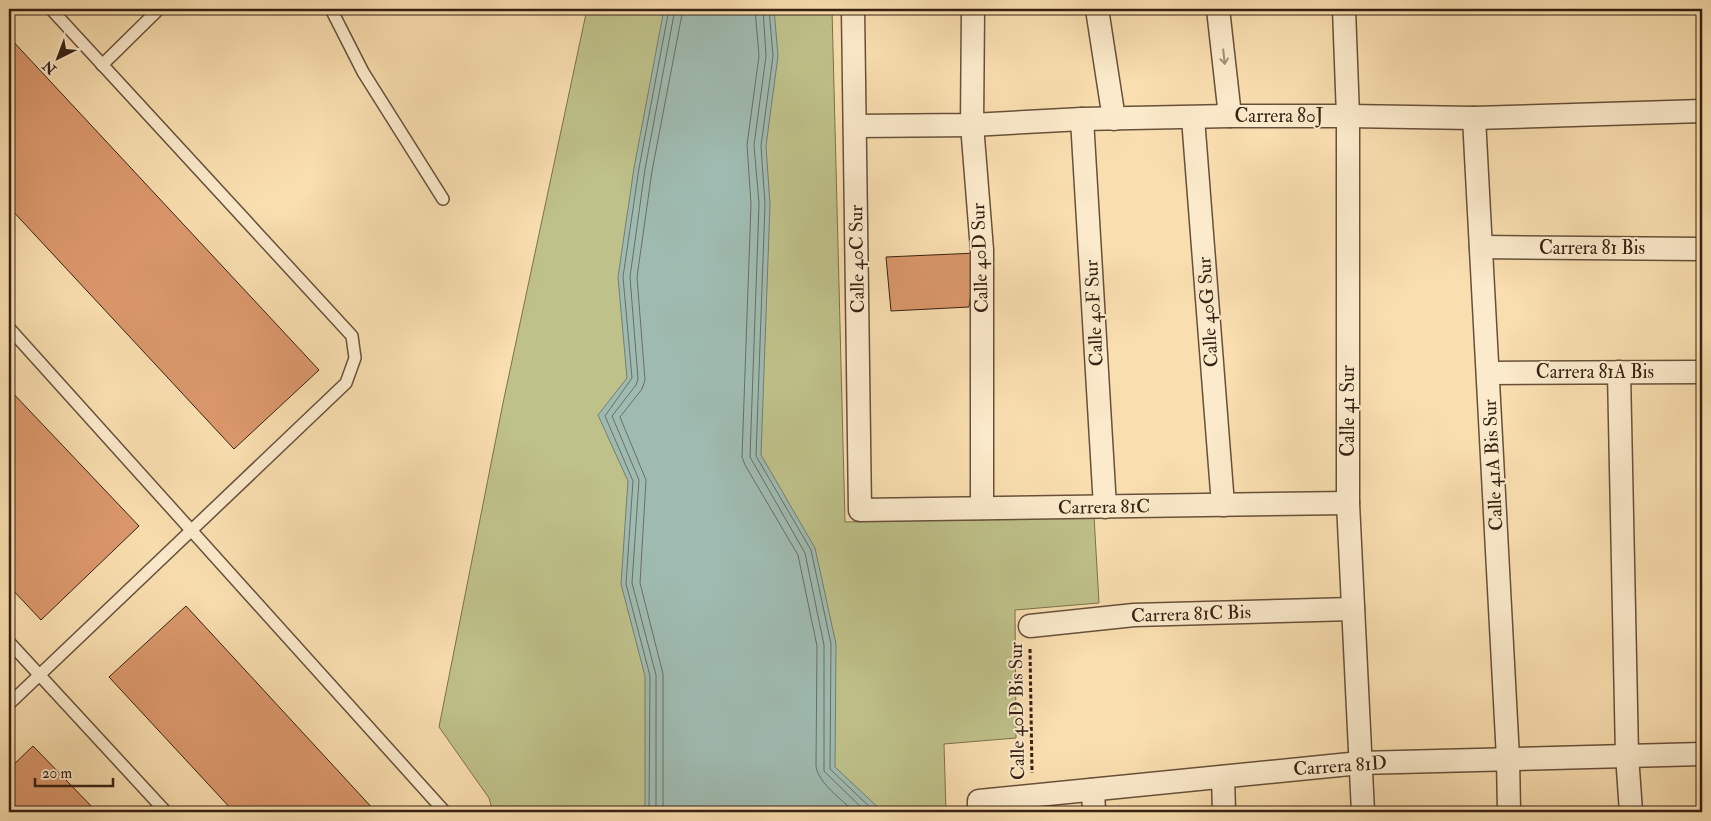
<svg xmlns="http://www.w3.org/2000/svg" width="1711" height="821" font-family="'IM FELL Double Pica',serif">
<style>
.green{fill:#bfc18a;stroke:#7b714e}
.water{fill:#9fbbb1;stroke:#757d72}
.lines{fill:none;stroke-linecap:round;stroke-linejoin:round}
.shore{stroke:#6b6e62;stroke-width:1}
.building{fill:#db986c;stroke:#372113}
.lane-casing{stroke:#68503a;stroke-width:14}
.street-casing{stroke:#68503a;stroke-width:25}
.path{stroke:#372113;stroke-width:3;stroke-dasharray:4 2.5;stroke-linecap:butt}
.lane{stroke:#fbeacb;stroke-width:11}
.street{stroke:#fbeacb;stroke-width:22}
.oneway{stroke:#a39078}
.labels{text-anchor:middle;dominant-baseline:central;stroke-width:4;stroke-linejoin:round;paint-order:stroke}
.street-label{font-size:19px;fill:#372113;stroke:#fbeacb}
</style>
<rect width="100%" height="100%" fill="#f9deaf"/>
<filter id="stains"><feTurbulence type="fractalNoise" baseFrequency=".004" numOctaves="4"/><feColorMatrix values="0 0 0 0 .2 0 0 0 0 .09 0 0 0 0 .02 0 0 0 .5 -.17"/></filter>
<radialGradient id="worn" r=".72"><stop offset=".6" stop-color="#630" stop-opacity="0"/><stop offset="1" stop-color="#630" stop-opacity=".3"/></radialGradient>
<path class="green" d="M 587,9 L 832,9 L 845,522 L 1094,516 L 1099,603 L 1015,610 L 1016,738 L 944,744 L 946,812 L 493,812 L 489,798 L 439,727 L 503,403 Z"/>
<path class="water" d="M 664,9 L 774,9 L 778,56 L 766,146 L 770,204 L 761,455 L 815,548 L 836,644 L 835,767 L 883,812 L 645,812 L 645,676 L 621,584 L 628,481 L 598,415 L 627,378 L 618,277 L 634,168 Z"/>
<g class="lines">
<g class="shore">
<path d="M 755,9 L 759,56 L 747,145 L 751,204 L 742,457 L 745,465 L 798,555 L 817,646 L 816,766 C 818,783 843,801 855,812"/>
<path d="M 763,9 L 766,56 L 754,145 L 759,204 L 750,457 L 805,553 L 824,645 L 824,771 L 866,812"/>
<path d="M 769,9 L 773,56 L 761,146 L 765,204 L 756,456 L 811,550 L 831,644 L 830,769 L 875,812"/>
<path d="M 649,812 L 650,676 L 626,584 L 633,481 L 605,416 L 632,378 L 623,277 L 639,168 L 669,9"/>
<path d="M 656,812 L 656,675 L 632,583 L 639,480 L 612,416 L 636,385 L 638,379 L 630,277 L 645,169 L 675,9"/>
<path d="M 663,812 L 663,674 L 640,583 L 646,480 L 620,417 L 642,389 L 645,380 L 637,277 L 652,171 L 683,9"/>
</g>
</g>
<g class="building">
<path d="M 9,37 L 319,370 L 234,449 L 9,207 Z"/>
<path d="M 977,253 L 969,307 L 891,311 L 886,257 Z"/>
<path d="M 9,389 L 139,526 L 41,620 L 9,586 Z"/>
<path d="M 186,606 L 376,812 L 234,812 L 109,677 Z"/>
<path d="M 33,746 L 97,812 L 9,812 L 9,769 Z"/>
</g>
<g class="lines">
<defs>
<g id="lane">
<path d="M 331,9 L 363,72 L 443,199"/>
<path d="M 102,65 L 159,9"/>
<path d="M 9,328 L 445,812"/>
<path d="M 9,642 L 166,812"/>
<path d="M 9,704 L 346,383 L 355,358 L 352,336 L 51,9"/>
</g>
<g id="street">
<path d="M 853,9 L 860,510 L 1348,503"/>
<path d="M 973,9 L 972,125 L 982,250 L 982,508"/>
<path d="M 1097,9 L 1114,119"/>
<path d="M 1218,9 L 1230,116"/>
<path d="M 1344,9 L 1348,116 L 1348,503 L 1363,812"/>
<path d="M 1193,118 L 1223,505"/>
<path d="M 1474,118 L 1508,758 L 1509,812"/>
<path d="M 1082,119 L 1105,507"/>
<path d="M 855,126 L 972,125 L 1082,119 L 1230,116 L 1348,116 L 1474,118 L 1702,111"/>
<path d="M 1481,247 L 1702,249"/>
<path d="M 1619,372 L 1627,755 L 1631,812"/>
<path d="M 1488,373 L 1702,372"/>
<path d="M 1030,626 L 1134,615 L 1353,609"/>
<path d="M 1223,777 L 1224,812"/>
<path d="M 1093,790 L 1094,812"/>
<path d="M 979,812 L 979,801 L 1360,763 L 1702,754"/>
</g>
</defs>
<use href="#lane" class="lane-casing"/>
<use href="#street" class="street-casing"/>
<path class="path" d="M 1030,649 L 1032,773"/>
<use href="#lane" class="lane"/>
<use href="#street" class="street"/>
</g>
<defs><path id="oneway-shaft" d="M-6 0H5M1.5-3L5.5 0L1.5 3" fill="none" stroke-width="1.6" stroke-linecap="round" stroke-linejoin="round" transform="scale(1.25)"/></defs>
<use class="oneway" href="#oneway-shaft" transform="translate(1224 57) rotate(84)"/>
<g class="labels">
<g class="street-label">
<text x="1279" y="116">Carrera 80J</text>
<text x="1592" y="248">Carrera 81 Bis</text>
<text transform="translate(980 258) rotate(-92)">Calle 40D Sur</text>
<text transform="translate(857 259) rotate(-91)">Calle 40C Sur</text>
<text transform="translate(1208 312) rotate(-94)">Calle 40G Sur</text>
<text transform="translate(1094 313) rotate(-93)">Calle 40F Sur</text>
<text x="1595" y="372">Carrera 81A Bis</text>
<text transform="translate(1348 411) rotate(-90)">Calle 41 Sur</text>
<text transform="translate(1493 465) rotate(-93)">Calle 41A Bis Sur</text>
<text transform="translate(1104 507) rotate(-1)">Carrera 81C</text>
<text transform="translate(1191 614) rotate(-2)">Carrera 81C Bis</text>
<text transform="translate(1017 711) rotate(-91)">Calle 40D Bis Sur</text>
<text transform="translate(1340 766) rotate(-4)">Carrera 81D</text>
</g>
</g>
<rect width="1711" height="821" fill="none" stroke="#f9deaf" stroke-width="30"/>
<rect x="10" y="10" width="1691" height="801" fill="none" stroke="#372113" stroke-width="2.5"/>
<rect x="15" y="15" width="1681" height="791" fill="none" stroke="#372113"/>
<g transform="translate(58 58) rotate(222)" stroke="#fbeacb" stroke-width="4" paint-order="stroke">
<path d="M0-4L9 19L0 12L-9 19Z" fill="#372113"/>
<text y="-8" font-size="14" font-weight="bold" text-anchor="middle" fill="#372113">N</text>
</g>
<path d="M35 778v8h78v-8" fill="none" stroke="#372113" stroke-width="2.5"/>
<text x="42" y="778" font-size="15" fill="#372113" stroke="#fbeacb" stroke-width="4" paint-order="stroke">20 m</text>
<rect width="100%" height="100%" filter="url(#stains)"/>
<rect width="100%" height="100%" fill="url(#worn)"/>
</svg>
